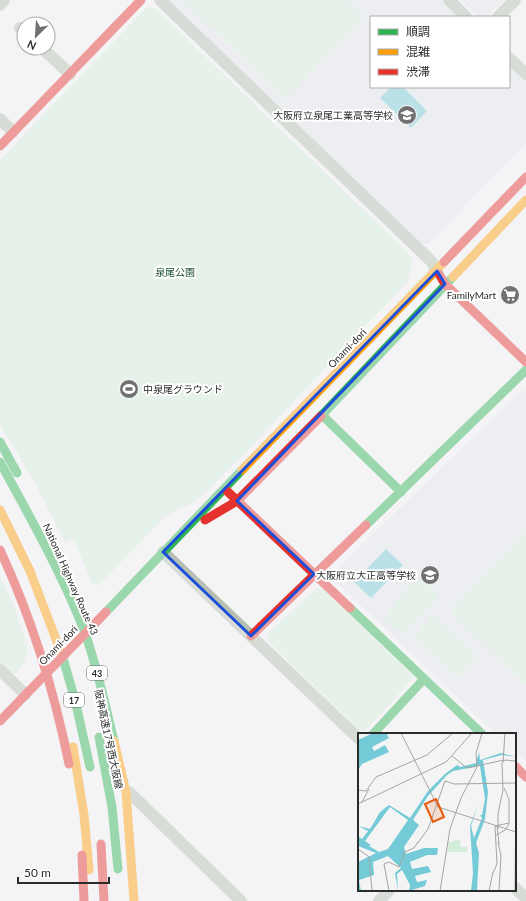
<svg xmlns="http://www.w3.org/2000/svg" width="526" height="901" font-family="Lato,'Noto Sans JP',sans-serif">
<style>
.built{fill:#e5e7ec}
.green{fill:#d2edd9}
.water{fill:#74cbd7}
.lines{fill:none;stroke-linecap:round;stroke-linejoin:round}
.street{stroke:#b5bfb2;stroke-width:12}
.fast{stroke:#30b455;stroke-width:9}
.slow{stroke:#ff9f0a;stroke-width:9}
.jam{stroke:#e5322d;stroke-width:9}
.marked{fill:none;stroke:#1d4ed8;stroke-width:3;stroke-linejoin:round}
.labels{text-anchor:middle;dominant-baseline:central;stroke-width:4;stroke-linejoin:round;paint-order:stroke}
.shield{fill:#fff;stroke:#6a6b6b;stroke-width:1}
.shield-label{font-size:9px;font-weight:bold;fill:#2a2b2b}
.poi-label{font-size:10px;fill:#2a2b2b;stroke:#fff;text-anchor:end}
.park-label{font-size:10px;fill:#1a502c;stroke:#fff}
.street-label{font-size:10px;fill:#2a2b2b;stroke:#fff}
.inset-road{fill:none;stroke:#a3a4a4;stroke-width:1}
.view{fill:#e8590c;fill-opacity:0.15;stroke:#e8590c;stroke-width:2}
.inset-edge{fill:none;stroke:#2a2b2b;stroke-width:2}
</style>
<rect width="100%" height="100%" fill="#f4f4f5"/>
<g class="built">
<path d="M 169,0 L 441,0 L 459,17 L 371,17 L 371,87 L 509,87 L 509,65 L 526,81 L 526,143 L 428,244 L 420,244 Z"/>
<path d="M 461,0 L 504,0 L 487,17 L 478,17 Z"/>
<path d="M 522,391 L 526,391 L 526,762 L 515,752 L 515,734 L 496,734 L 334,580 L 334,571 Z"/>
</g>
<g class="green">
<path d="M 182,0 L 346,0 L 364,17 L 286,99 Z"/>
<path d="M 147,7 L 155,8 L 413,258 L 408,281 L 247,451 L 195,502 L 165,516 L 99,585 L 92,584 L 74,538 L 65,543 L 34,481 L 0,424 L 0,160 Z"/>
<path d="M 526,532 L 526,685 L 450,612 Z"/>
<path d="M 419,576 L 439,595 L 403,635 L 383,618 Z"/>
<path d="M 0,577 L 13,603 L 28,649 L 23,665 L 13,676 L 0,664 Z"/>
<path d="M 316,588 L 323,589 L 414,677 L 366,730 L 359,730 L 268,641 L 268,634 Z"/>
<path d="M 432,615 L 477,657 L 458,677 L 413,636 Z"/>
</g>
<g class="water">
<path d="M 391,87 L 403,87 L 427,111 L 411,128 L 380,98 Z"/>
<path d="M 386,549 L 403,565 L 371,598 L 354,582 Z"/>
</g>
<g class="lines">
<g class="street">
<path d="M 160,0 L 431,261 L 437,271"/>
<path d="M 449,0 L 466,17"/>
<path d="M 0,5 L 4,0"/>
<path d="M 498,17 L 515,0"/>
<path d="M 20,28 L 24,32"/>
<path d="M 42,48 L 70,74"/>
<path d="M 509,58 L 526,74"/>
<path d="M 0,119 L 13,132"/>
<path d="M 163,552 L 359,739"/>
<path d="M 0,670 L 25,694"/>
<path d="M 129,792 L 241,901"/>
<path d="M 515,888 L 526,898"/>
<path d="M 379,901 L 389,890"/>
</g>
<g class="fast">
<path d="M 322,415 L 401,492"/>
<path d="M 321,416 L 453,277"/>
<path d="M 0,442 L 17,473"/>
<path d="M 0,462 C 30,517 61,572 84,630 C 97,666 105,704 114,741"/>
<path d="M 366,525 L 526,370"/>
<path d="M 350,608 L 482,734"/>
<path d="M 106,612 L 242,470"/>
<path d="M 62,655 L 75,700 L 90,767"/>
<path d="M 373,734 L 424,679"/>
<path d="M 99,737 L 112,807 L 118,869"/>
</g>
<g class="slow">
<path d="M 453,277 L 526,200"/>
<path d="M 242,470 L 444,262"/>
<path d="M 0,510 L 30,571 L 62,655"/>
<path d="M 114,741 L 126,792 L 134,901"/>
<path d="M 73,747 L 84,815 L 89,870"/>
</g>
<g class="jam">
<path d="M 0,146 L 141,0"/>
<path d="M 444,262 L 526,177"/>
<path d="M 439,274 L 445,284 L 526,362"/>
<path d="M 227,491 L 350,608"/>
<path d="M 205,520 L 237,501 L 321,416"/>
<path d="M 0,550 C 32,619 54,690 69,764"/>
<path d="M 251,636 L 366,525"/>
<path d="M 0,721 L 106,612"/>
<path d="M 515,766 L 526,777"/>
<path d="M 101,844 L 104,901"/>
<path d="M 82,855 L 84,901"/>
</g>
</g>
<path d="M0 0H526V901H0ZM 437,271 L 445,284 L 237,501 L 314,574 L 251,636 L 163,552 Z" fill="#f4f4f5" fill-opacity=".55" fill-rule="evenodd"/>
<path class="marked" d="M 437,271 L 445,284 L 237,501 L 314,574 L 251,636 L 163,552 Z"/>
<defs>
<symbol id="school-disc" viewBox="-11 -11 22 22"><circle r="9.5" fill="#717172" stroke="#fff"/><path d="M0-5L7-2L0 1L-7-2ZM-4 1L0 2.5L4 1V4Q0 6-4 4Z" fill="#fff"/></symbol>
<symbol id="supermarket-disc" viewBox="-11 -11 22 22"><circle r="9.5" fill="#717172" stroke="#fff"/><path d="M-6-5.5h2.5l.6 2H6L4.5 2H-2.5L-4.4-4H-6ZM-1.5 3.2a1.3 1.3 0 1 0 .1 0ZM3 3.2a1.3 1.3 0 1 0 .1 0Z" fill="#fff"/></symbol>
<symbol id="stadium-disc" viewBox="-11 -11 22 22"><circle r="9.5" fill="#717172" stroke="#fff"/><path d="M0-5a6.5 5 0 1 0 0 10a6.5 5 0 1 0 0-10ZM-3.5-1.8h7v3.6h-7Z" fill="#fff"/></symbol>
</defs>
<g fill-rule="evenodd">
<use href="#school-disc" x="396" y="104" width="22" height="22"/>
<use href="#supermarket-disc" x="499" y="284" width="22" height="22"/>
<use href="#stadium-disc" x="118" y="378" width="22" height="22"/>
<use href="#school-disc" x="419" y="564" width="22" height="22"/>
</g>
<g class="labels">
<g class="shield">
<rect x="87" y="666" width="20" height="14" rx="3"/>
<rect x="64" y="693" width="20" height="14" rx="3"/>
</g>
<g class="shield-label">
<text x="97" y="673">43</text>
<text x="74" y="700">17</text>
</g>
<g class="poi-label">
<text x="393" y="115">大阪府立泉尾工業高等学校</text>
<text x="496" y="295">FamilyMart</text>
<text x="143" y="389" text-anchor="start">中泉尾グラウンド</text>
<text x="416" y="575">大阪府立大正高等学校</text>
</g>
<g class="park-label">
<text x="175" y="272">泉尾公園</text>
</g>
<g class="street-label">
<text transform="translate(347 348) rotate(-46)">Onami-dori</text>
<text transform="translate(71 579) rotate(66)">National Highway Route 43</text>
<text transform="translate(58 645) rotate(-46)">Onami-dori</text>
<text transform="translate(109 739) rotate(78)">阪神高速17号西大阪線</text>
</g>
</g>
<g transform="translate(358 733)">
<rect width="158" height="158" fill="#f4f4f5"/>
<path d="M 96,107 L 102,107 L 103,114 L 109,114 L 109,119 L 89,119 L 91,109 L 96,109 Z" fill="#d2edd9"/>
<path d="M 15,0 L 31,0 L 29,2 L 31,5 L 14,14 L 16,18 L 27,12 L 31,19 L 4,31 L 0,37 L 0,7 ZM 126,0 L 121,19 L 122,27 L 143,20 L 158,24 L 144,22 L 125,27 L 130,59 L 127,86 L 118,110 L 121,120 L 119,158 L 113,158 L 115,140 L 112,93 L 120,72 L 113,93 L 116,105 L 124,85 L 122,82 L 124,82 L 127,66 L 122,33 L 95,38 L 89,42 L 70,63 L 55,87 L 61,92 L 46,114 L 48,121 L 66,115 L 80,115 L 79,122 L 69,122 L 52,129 L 54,136 L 70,133 L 73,139 L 57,143 L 59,149 L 69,147 L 67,153 L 51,158 L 52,152 L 44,137 L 39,141 L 40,158 L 37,140 L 43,135 L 30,123 L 15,129 L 16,142 L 1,147 L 3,158 L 0,158 L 0,129 L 18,120 L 0,113 L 0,103 L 4,106 L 10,98 L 0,93 L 12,96 L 22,79 L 31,72 L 52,85 L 70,58 L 87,41 L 99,32 L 102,34 L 118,30 ZM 32,74 L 50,87 L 30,116 L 21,119 L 11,113 L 13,112 L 7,108 Z" fill="#74cbd7" fill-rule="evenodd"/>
<path class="inset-road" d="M 43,0 L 80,74 L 158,99M 94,23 L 109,35 L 146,27M 145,29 L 147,0M 0,57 L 8,58 L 18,44 L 69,22 L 95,0M 4,69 L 11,56M 0,71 L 88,29 L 114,0M 139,93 L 141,111M 140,96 L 140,81 L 145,57 L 144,30 L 147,27 L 158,28M 137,103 L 147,97 L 151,91 L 151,66 L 146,55M 140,109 L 143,123 L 141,158M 59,111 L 70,96 L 87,48 L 96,51 L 158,50M 0,116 L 11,124 L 14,158M 135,140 L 139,131 L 137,93 L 151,90M 31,158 L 26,131 L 31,129 L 41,134 L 47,119 L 56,115 L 60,109M 82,158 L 92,96 L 103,65 L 119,34 L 118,20 L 124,0M 131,158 L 135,139M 157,158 L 158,53"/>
<path class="view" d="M 78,66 L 86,84 L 75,89 L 67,71 Z"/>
<rect width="158" height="158" class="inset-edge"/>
</g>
<rect x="370" y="16" width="140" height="72" fill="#ffffff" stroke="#aaaaaa"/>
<rect x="378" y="29" width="20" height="6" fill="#30b455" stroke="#aaaaaa"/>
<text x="406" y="36" font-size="12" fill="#2a2b2b">順調</text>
<rect x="378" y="49" width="20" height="6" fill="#ff9f0a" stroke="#aaaaaa"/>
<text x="406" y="56" font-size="12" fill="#2a2b2b">混雑</text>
<rect x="378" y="69" width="20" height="6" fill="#e5322d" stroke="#aaaaaa"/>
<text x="406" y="76" font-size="12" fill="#2a2b2b">渋滞</text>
<g transform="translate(36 36) rotate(205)"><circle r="19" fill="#ffffff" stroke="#aaaaaa"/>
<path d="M0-3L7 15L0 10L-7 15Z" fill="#717172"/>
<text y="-6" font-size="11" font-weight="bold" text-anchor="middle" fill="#2a2b2b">N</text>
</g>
<path d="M18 877v6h91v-6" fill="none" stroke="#2a2b2b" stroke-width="2"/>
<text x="24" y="877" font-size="12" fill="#2a2b2b" stroke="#ffffff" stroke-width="3" paint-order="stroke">50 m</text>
</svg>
